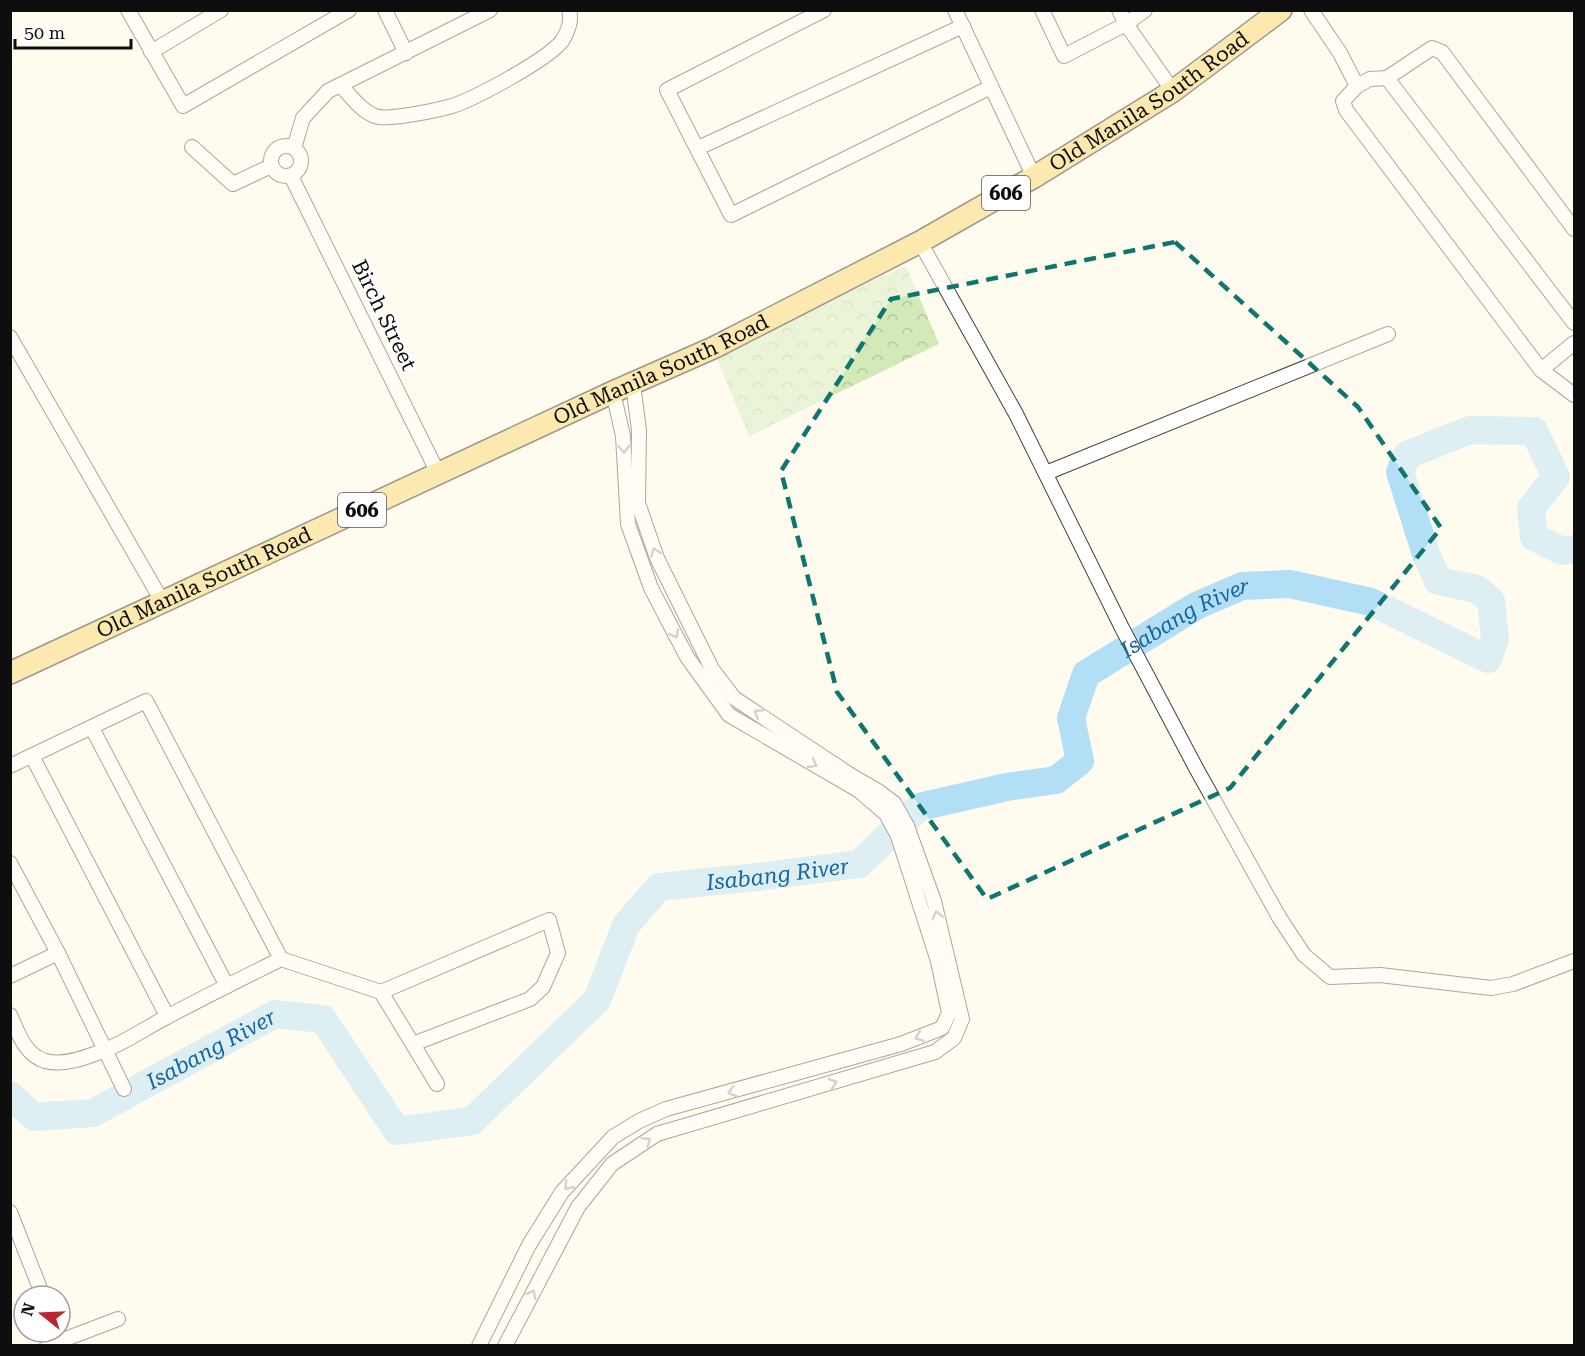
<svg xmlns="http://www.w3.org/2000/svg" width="1585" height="1356" font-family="'Roboto Serif',serif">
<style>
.park{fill:url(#park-crowns)}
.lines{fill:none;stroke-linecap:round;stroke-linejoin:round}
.river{stroke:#b3dff6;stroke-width:28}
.minor-casing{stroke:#414141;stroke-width:16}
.primary-casing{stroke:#1f1f1f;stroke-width:24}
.minor{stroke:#fff;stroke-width:14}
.primary{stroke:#f9d265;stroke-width:21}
.oneway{stroke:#9f9f9f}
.marked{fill:none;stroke:#0f766e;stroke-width:4.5;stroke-dasharray:12 8;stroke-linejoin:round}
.labels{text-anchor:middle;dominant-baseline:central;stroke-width:6;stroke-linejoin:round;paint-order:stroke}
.shield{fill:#fff;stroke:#565656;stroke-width:1.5}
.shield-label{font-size:20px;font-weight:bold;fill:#0e0e0e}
.street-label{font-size:21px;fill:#0e0e0e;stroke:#fff}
.water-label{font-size:22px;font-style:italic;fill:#1667a1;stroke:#fff}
</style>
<defs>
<pattern id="park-crowns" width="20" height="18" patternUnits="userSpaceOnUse" patternTransform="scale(1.5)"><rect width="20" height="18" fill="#d3eab8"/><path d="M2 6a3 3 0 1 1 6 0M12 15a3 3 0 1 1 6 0" fill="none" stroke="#b4c89d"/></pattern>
</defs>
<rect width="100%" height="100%" fill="#fffbef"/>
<path class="park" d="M 906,266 L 939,344 L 749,436 L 714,352 Z"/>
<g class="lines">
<path class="river" id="s1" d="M 10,1095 L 34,1117 L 93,1113 L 275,1014 L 323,1019 L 397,1131 L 472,1121 L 597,1000 L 626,925 L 659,887 L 757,877 L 859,864 L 919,807 L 1007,787 L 1056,780 L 1080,761 L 1071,718 L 1086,674 L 1196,606 L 1242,586 L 1290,584 L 1371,602 L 1488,659 L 1495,638 L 1491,601 L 1477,589 L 1438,581 L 1426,554 L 1400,472 L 1407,455 L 1470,430 L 1534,431 L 1556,477 L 1531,508 L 1534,537 L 1562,551 L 1574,549"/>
<defs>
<g id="minor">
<path d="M 128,10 L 183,106 L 349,10"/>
<path d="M 385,10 L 406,53"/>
<path d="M 824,10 L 667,90 L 731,215 L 991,87"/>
<path d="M 955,10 L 1034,177"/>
<path d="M 1042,10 L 1064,56 L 1126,24 L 1145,10"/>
<path d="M 1119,10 L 1126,24 L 1173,91"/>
<path d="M 1311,10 L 1340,53 L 1357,86"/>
<path d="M 151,52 L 221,10"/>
<path d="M 1387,78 L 1574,323"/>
<path d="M 341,86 C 351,96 361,111 375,116 C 387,121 438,110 452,106 C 476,98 547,60 562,41 C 568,32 572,20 569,10"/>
<circle cx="286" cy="161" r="15"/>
<path d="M 192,147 L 233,184 L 271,166"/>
<path d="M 294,148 L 303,118 L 328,91 L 490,10"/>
<path d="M 698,148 L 963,26"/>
<path d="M 291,176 L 438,473"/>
<path d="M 1574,229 L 1442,52 L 1432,48 L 1387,78 L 1370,79 L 1357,86 L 1343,101 L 1346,110 L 1541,370 L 1574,395"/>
<path d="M 920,242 L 1016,414 L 1122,628 L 1196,768 L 1279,917 L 1304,955 L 1330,977 L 1380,975 L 1491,988 L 1513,984 L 1574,961"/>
<path d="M 10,337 L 162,601"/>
<path d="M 1541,370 L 1574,343"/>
<path d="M 1046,473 L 1388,334"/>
<path d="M 92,728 L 227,986"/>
<path d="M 32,756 L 167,1016"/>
<path d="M 10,766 L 146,701 L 281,959 C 243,978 204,997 167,1017 C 145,1028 125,1043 102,1051 C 85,1058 63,1066 45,1061 C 24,1054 18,1032 10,1015"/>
<path d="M 10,863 L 58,953 L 124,1089"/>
<path d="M 281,959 L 381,992 L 437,1084"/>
<path d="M 10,976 L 58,953"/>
<path d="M 381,992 L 549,920 L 558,953 L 543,987 L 530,999 L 413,1044"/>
<path d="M 10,1212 L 43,1296"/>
<path d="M 47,1346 L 118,1319"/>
<path d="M 479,1346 L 529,1245 L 562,1192 L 613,1137 L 639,1121 L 666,1109 L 901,1044 L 942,1028 L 949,1013 L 938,961 L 898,836 L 886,814 L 858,790 L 729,715 L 687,657 L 651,588 L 628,524 L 623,436 L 613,392"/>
<path d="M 505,1346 L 578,1207 L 612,1164 L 657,1134 L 935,1052 L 954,1038 L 962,1019 L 934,901 L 907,826 L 894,803 L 878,791 L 852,776 L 734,698 L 712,669 L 657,558 L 638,503 L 639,430 L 633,384"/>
</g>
<g id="primary">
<path id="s2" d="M 10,673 L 613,392 L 713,348 L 920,242 L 1034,177 L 1173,91 L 1281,10"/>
</g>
</defs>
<use href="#minor" class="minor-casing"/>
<use href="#primary" class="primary-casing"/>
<use href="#minor" class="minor"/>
<use href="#primary" class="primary"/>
</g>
<defs><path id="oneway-chevron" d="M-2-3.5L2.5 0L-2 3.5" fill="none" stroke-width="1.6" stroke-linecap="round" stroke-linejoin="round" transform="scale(1.5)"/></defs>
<g class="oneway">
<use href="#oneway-chevron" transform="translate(624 449) rotate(87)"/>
<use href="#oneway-chevron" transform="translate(655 552) rotate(-111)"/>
<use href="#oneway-chevron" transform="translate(675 634) rotate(62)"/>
<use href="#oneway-chevron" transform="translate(758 713) rotate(-148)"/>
<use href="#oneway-chevron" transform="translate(813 764) rotate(30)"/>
<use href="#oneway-chevron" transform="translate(937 915) rotate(-104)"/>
<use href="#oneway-chevron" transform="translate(919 1037) rotate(160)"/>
<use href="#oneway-chevron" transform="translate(833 1083) rotate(-17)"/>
<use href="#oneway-chevron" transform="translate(732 1092) rotate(164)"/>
<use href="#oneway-chevron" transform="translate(647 1141) rotate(-34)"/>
<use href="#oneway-chevron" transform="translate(568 1186) rotate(132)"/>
<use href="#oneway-chevron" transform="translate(532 1294) rotate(-62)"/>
</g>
<path d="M0 0H1585V1356H0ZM 1175,242 L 1358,407 L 1441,528 L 1230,788 L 987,899 L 837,692 L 781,471 L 891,299 Z" fill="#fffbef" fill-opacity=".55" fill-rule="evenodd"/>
<path class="marked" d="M 1175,242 L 1358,407 L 1441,528 L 1230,788 L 987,899 L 837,692 L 781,471 L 891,299 Z"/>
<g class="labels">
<g class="shield">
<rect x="982" y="176" width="48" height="34" rx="4.5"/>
<rect x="338" y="493" width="48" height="34" rx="4.5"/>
</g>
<g class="shield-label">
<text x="1006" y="193">606</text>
<text x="362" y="510">606</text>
</g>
<g class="street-label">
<text stroke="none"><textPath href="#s2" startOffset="1276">Old Manila South Road</textPath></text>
<text transform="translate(384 315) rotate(64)">Birch Street</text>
<text stroke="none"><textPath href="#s2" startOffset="718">Old Manila South Road</textPath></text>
<text stroke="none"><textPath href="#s2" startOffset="214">Old Manila South Road</textPath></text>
</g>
<g class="water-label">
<text stroke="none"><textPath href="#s1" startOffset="1521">Isabang River</textPath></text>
<text stroke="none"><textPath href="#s1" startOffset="981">Isabang River</textPath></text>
<text stroke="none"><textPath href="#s1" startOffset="226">Isabang River</textPath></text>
</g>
</g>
<rect width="1585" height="1356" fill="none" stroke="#0e0e0e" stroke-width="24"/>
<g transform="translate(42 1314) rotate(288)"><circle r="28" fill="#ffffff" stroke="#9f9f9f" stroke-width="1.5"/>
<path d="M0-4.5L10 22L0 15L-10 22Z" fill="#bf252f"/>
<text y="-9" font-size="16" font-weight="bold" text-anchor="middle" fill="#0e0e0e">N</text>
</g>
<path d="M15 39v9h116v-9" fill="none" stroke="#0e0e0e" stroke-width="3"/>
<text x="24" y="39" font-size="18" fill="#0e0e0e" stroke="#ffffff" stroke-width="4.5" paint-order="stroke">50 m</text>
</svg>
